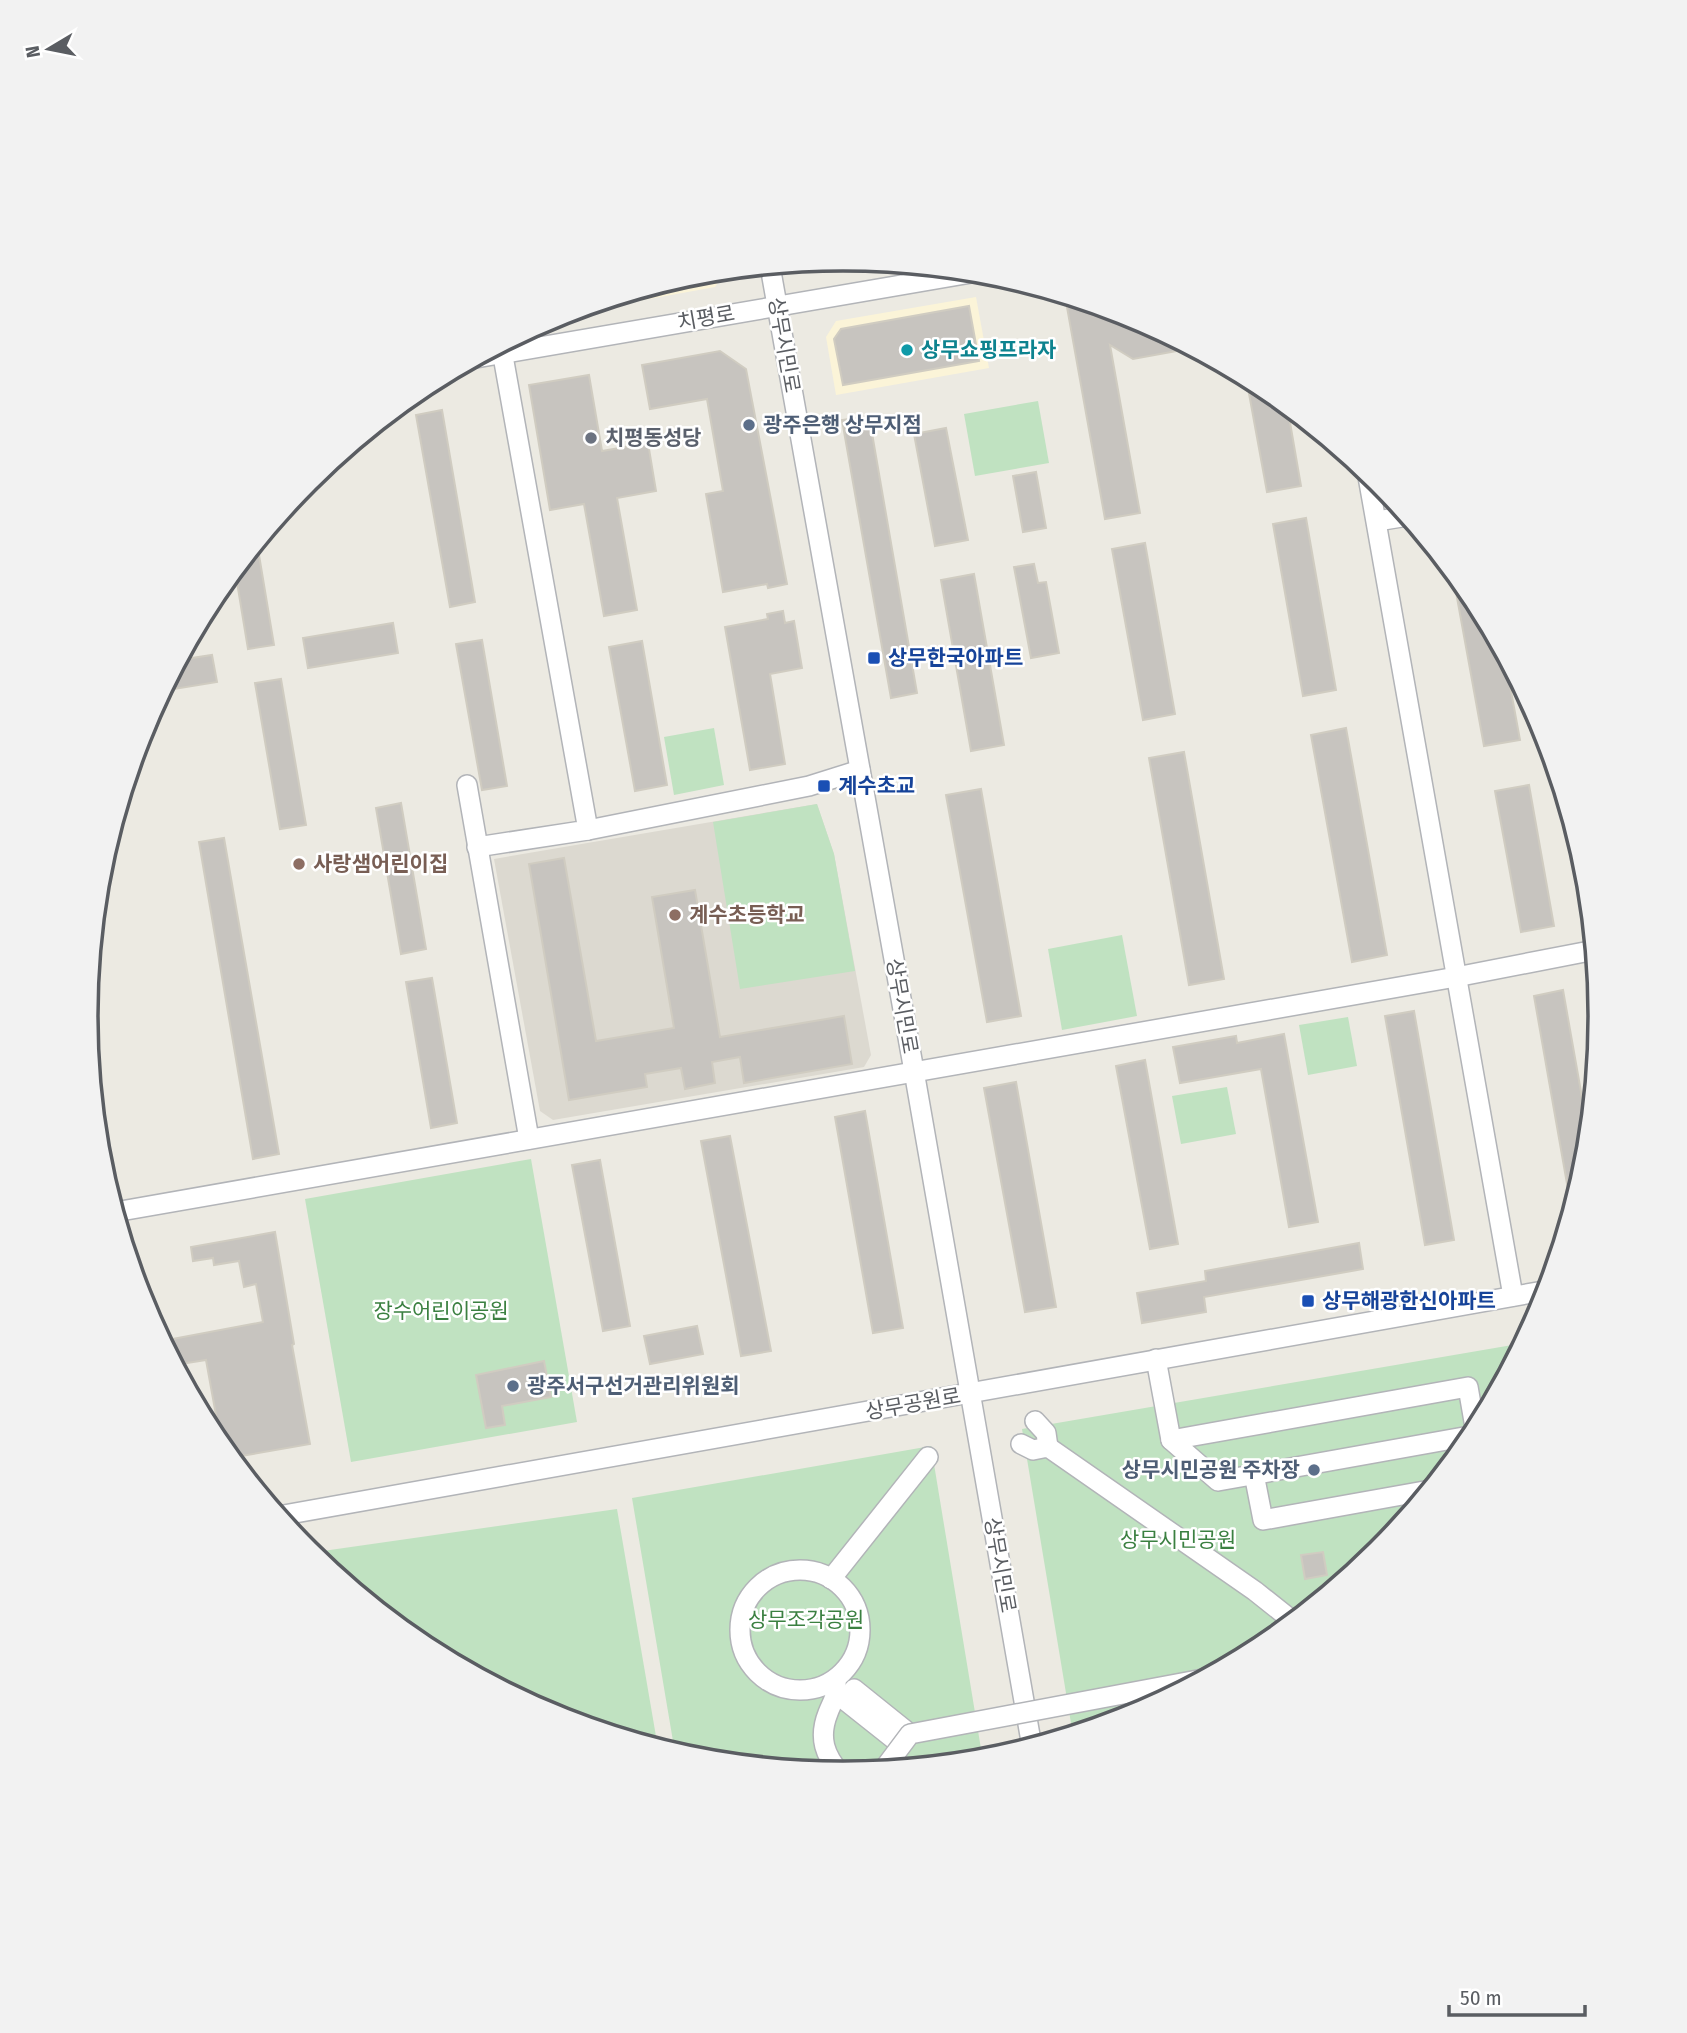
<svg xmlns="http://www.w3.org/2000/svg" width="1687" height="2033" font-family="'Fira Sans Condensed','Noto Sans KR',sans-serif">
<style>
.commercial{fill:#fbf4d8}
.education{fill:#dcd9d0}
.green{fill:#c0e2c1}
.building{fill:#c7c4bf;stroke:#d0ccc1;stroke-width:2}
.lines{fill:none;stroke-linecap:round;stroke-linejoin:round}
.minor-casing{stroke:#b2b4b8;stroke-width:22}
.minor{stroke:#fff;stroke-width:19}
.minor-bridge-casing{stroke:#b2b4b8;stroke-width:22;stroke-linecap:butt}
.minor-bridge{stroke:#fff;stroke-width:19}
.culture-dot{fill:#0f9aa8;stroke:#fff;stroke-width:2.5}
.service-dot{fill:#5c6f8a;stroke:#fff;stroke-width:2.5}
.worship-dot{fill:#6b7280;stroke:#fff;stroke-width:2.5}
.transit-dot{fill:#1a4fb4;stroke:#fff;stroke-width:2.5}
.education-dot{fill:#8d6e63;stroke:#fff;stroke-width:2.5}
.labels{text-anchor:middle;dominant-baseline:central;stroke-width:5;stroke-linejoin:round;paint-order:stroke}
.street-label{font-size:21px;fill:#5a5d62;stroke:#fff}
.culture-label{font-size:21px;font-weight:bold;fill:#0d838f;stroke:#fff;text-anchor:start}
.service-label{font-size:21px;font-weight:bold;fill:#4e5e75;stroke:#fff;text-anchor:start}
.worship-label{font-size:21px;font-weight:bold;fill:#5b616d;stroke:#fff;text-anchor:start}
.transit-label{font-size:21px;font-weight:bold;fill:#164399;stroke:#fff;text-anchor:start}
.education-label{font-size:21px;font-weight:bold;fill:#785e54;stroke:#fff;text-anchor:start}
.park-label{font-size:21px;fill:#3b8041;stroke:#fff}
.rim{fill:none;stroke:#5a5d62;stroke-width:3.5}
</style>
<rect width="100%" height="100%" fill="#eceae2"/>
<g class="commercial">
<path d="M 728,270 L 715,287 L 556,316 L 696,273 Z"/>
<path d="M 976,297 L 989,368 L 836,395 L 826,337 L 836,321 Z"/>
</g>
<path class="education" d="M 817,804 L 834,854 L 871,1055 L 864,1067 L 553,1120 L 540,1111 L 494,859 Z"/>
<g class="green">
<path d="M 1038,401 L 1049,463 L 975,476 L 964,414 Z"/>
<path d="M 714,728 L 724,785 L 674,795 L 664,737 Z"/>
<path d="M 817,804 L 834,854 L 855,971 L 740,989 L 713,822 Z"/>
<path d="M 1122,935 L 1137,1016 L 1062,1030 L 1048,949 Z"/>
<path d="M 1348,1017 L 1357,1066 L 1308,1075 L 1299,1025 Z"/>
<path d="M 1227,1087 L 1236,1134 L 1181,1144 L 1172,1096 Z"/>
<path d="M 531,1159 L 577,1422 L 351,1462 L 305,1199 Z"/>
<path d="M 1524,1343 L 1473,1438 L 1379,1553 L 1264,1647 L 1133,1717 L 1073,1735 L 1022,1429 Z"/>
<path d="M 931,1446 L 983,1761 L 843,1774 L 695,1760 L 675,1753 L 632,1498 Z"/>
<path d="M 617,1509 L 658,1748 L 553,1716 L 422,1646 L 309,1553 Z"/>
</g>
<g class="building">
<path d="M 1065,296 L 1134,317 L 1193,348 L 1133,359 L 1110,345 L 1140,513 L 1105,519 Z"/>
<path d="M 969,306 L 979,361 L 843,385 L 834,339 L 841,329 Z"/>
<path d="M 720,351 L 746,369 L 787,584 L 768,588 L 767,584 L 723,592 L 706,494 L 723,491 L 707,399 L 650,409 L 642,365 Z"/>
<path d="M 589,375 L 602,451 L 648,443 L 656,491 L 617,498 L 637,610 L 604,616 L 584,504 L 550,510 L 529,385 Z"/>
<path d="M 1246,377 L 1265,387 L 1287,405 L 1301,486 L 1267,492 Z"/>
<path d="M 442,410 L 475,602 L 450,607 L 416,415 Z"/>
<path d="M 869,416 L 917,693 L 891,698 L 842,420 Z"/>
<path d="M 946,428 L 968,540 L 935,546 L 914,434 Z"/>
<path d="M 1036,472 L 1046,528 L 1023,532 L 1013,476 Z"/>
<path d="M 1306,518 L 1336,690 L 1303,696 L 1273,524 Z"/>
<path d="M 257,543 L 274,645 L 248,649 L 235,570 Z"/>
<path d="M 1145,543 L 1175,714 L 1143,720 L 1112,549 Z"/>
<path d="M 1034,564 L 1038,583 L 1046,582 L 1059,653 L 1031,658 L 1014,567 Z"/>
<path d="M 1452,570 L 1474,596 L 1504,653 L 1520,740 L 1484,746 Z"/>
<path d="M 974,574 L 1004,745 L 971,751 L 941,580 Z"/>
<path d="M 783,611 L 785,623 L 794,621 L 802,668 L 770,674 L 785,764 L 750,770 L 725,627 L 768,619 L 767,614 Z"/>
<path d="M 393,623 L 398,653 L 308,668 L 303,638 Z"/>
<path d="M 482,640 L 507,786 L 482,790 L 456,644 Z"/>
<path d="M 642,641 L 667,785 L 635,791 L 609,647 Z"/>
<path d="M 212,655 L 217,682 L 162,691 L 179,660 Z"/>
<path d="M 281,679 L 306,825 L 280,829 L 255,683 Z"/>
<path d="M 1346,728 L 1387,955 L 1352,962 L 1311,735 Z"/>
<path d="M 1184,752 L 1224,979 L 1189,985 L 1149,758 Z"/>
<path d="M 1529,785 L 1554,926 L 1521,932 L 1495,791 Z"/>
<path d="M 981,789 L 1021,1016 L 987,1022 L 946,795 Z"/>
<path d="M 401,803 L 426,949 L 401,954 L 376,808 Z"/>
<path d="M 224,838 L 279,1154 L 253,1159 L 199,842 Z"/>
<path d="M 564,858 L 596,1041 L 674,1028 L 652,897 L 695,890 L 720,1037 L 844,1016 L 852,1064 L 744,1083 L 740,1057 L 712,1062 L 715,1083 L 685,1089 L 681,1068 L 645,1074 L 647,1087 L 569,1100 L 529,864 Z"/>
<path d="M 432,978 L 457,1123 L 431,1128 L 406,982 Z"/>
<path d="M 1563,990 L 1589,1137 L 1587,1165 L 1572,1212 L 1534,996 Z"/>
<path d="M 1414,1011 L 1454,1240 L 1425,1245 L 1385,1016 Z"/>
<path d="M 1284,1034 L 1318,1222 L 1289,1227 L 1261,1069 L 1180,1083 L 1173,1047 L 1236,1036 L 1237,1043 Z"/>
<path d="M 1145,1060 L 1178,1244 L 1150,1249 L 1116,1066 Z"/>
<path d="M 1016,1082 L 1056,1307 L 1025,1312 L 984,1088 Z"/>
<path d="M 865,1111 L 903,1328 L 873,1333 L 835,1117 Z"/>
<path d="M 730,1136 L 771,1351 L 741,1356 L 701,1141 Z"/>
<path d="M 600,1160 L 630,1326 L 603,1331 L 572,1165 Z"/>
<path d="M 275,1232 L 294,1344 L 292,1345 L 310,1444 L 230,1458 L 222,1448 L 206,1360 L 175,1365 L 162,1341 L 263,1322 L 256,1284 L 244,1287 L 239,1261 L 214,1265 L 213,1258 L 193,1261 L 191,1247 Z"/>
<path d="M 1359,1243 L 1363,1269 L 1204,1297 L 1206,1312 L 1142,1323 L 1137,1293 L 1206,1281 L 1205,1271 Z"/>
<path d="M 697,1326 L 703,1354 L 650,1364 L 644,1336 Z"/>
<path d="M 544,1361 L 551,1397 L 502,1406 L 505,1425 L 486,1428 L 476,1375 Z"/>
<path d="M 1323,1552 L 1327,1575 L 1305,1579 L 1301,1555 Z"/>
</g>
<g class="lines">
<defs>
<g id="minor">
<path d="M 770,266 L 914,1071 L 1032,1747"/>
<path d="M 476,358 L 977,272"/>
<path d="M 1367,471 L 1513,1296"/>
<path d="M 1377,521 L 1408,516"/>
<path d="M 467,785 L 529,1139"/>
<path d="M 588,830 L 809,786 L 860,770"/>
<path d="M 477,847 L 588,830 L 501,345"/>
<path d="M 115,1212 L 1456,977 L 1595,950"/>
<path d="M 1156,1359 L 1171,1440 L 1218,1481 L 1475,1435"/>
<path d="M 1035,1421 L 1046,1433 L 1048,1447"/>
<path d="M 1171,1440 L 1468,1387 L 1476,1433"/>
<path d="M 1021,1444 L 1033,1450 L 1048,1447 L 1255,1591 L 1294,1622"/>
<path d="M 1254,1474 L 1263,1520 L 1430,1490"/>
<path d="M 278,1516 L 1549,1290"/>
<circle cx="800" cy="1630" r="60"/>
<path d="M 831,1579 L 928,1457"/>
<path d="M 836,1682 C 837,1697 833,1700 828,1713 C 818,1738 825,1756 841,1774"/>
<path d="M 837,1694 L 895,1740 L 900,1734 L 850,1696 L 854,1689 L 910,1734"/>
</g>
</defs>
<use href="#minor" class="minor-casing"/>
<use href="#minor" class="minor"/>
<defs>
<path id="minor-bridge" d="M 883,1770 L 910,1734 L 1203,1679"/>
</defs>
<use href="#minor-bridge" class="minor-bridge-casing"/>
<use href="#minor-bridge" class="minor-bridge"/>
</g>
<circle class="culture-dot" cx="907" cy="350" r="7"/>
<g class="service-dot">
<circle cx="749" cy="425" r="7"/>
<circle cx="513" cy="1386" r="7"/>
<circle cx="1314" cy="1470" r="7"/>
</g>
<circle class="worship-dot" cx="591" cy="438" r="7"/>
<g class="transit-dot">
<rect x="867" y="651" width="14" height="14" rx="3.5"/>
<rect x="817" y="779" width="14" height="14" rx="3.5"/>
<rect x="1301" y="1294" width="14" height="14" rx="3.5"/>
</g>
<g class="education-dot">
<circle cx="299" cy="864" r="7"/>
<circle cx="675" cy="915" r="7"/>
</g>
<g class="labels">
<g class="street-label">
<text transform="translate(706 318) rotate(-10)">치평로</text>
<text transform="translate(784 345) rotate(80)">상무시민로</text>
<text transform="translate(902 1006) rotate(80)">상무시민로</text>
<text transform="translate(913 1404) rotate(-10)">상무공원로</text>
<text transform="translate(1000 1565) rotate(80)">상무시민로</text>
</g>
<g class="culture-label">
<text x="921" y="350">상무쇼핑프라자</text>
</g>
<g class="service-label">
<text x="763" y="425">광주은행 상무지점</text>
<text x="527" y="1386">광주서구선거관리위원회</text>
<text x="1300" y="1470" text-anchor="end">상무시민공원 주차장</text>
</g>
<g class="worship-label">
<text x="605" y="438">치평동성당</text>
</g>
<g class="transit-label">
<text x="888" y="658">상무한국아파트</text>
<text x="838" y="786">계수초교</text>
<text x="1322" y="1301">상무해광한신아파트</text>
</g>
<g class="education-label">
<text x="313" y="864">사랑샘어린이집</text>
<text x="689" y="915">계수초등학교</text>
</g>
<g class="park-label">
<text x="441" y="1311">장수어린이공원</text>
<text x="1178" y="1540">상무시민공원</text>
<text x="806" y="1620">상무조각공원</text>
</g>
</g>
<path d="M0 0H1687V2033H0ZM98 1016a745 745 0 1 1 1490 0a745 745 0 1 1-1490 0Z" fill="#f2f2f2" fill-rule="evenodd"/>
<path class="rim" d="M98 1016a745 745 0 1 1 1490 0a745 745 0 1 1-1490 0Z"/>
<g transform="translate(49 49) rotate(260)" stroke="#ffffff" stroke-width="5" paint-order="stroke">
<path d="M0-5L12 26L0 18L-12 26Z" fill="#5a5d62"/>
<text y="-10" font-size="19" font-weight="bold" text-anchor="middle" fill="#5a5d62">N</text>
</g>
<path d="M1449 2005v10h136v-10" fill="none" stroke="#5a5d62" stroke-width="3.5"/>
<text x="1460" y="2005" font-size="21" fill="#5a5d62" stroke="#ffffff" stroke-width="5" paint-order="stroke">50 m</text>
</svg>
